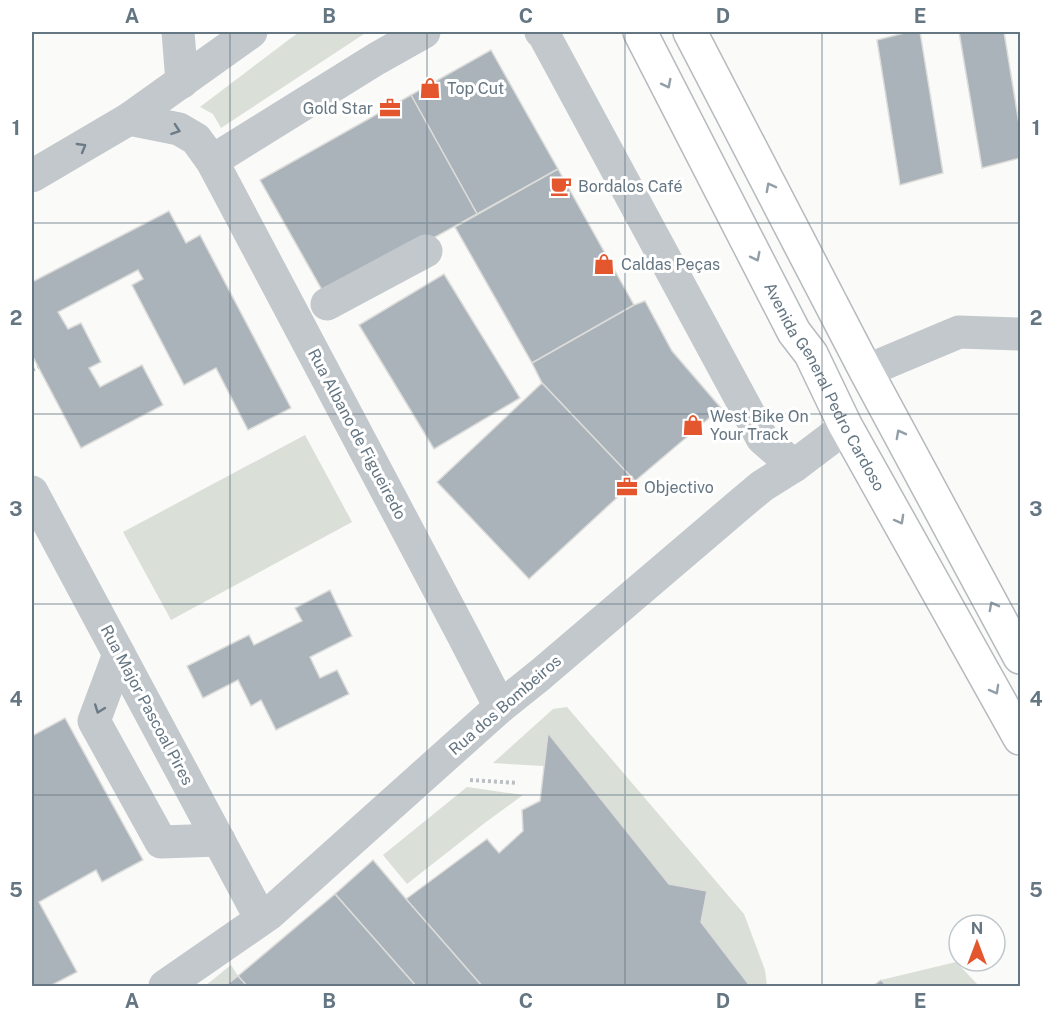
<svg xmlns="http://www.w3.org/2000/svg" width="1052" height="1018" font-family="'Public Sans',sans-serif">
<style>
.green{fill:#dadfd7}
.building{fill:#aab3b9;stroke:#dcdcda;stroke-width:1.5}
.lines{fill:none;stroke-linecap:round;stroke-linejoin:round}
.major-casing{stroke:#b5babe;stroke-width:36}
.path{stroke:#bbbfc2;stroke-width:4;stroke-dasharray:3 3;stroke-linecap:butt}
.minor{stroke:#c3c8cc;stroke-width:33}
.major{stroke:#fff;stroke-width:33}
.oneway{stroke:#939fa8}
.oneway2{stroke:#6a7a87}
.grid{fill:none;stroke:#657683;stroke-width:1.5;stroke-opacity:0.55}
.labels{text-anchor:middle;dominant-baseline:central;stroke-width:6;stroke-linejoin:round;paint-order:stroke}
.poi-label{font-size:16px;fill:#657683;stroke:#fff;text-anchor:start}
.street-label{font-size:16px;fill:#657683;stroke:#fff}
.neatline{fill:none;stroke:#657683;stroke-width:2}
.grid-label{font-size:20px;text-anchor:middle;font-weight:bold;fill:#657683}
</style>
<rect width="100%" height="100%" fill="#fafaf8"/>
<g class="green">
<path d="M 299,32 L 367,32 L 221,128 L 213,114 L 200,107 Z"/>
<path d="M 305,435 L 352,522 L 171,620 L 123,532 Z"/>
<path d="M 567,707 L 744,914 L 765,970 L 767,986 L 748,986 L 701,922 L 707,891 L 669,884 L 548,734 L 544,766 L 493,763 L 553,709 Z"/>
<path d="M 467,787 L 523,795 L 486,822 L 407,884 L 383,855 Z"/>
<path d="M 956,962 L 979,986 L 887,986 L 881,980 Z"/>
<path d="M 231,965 L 238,976 L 225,986 L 205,986 Z"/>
</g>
<g class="building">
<path d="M 908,32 L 920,32 L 943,173 L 900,185 L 877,40 Z"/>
<path d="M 959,32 L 1004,32 L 1020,130 L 1020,158 L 982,168 Z"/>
<path d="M 491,50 L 558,169 L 477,214 L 411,95 Z"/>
<path d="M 411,95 L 477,214 L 326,297 L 260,180 Z"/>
<path d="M 558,169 L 634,305 L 532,363 L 455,227 Z"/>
<path d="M 169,211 L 186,243 L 200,235 L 291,408 L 248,430 L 216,368 L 184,385 L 132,285 L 143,279 L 138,270 L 58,312 L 68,329 L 81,323 L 101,362 L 89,368 L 100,387 L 142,365 L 163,405 L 81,448 L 32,355 L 32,282 Z"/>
<path d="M 444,274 L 520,398 L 434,449 L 359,325 Z"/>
<path d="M 645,301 L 672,351 L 721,408 L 635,481 L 542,383 L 532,363 L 634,305 Z"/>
<path d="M 542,383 L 635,481 L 529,579 L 437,482 Z"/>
<path d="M 330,590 L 352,636 L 310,657 L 320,678 L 337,670 L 349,694 L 276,730 L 261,700 L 251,706 L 238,680 L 203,698 L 187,666 L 249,635 L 254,645 L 302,621 L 295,608 Z"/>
<path d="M 65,718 L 143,860 L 102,882 L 96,870 L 39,902 L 77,972 L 50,986 L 32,986 L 32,735 L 32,736 Z"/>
<path d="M 548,733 L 669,884 L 707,891 L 701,922 L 750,986 L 482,986 L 406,899 L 487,839 L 499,853 L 523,831 L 522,810 L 540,801 Z"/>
<path d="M 373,860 L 406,899 L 482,986 L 416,986 L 335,894 Z"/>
<path d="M 335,894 L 416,986 L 247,986 L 238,976 Z"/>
<path d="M 238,976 L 247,986 L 225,986 Z"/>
<path d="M 881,980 L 887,986 L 873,986 Z"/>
</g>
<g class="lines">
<defs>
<g id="major">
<path id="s1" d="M 640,32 L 794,332 L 811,354 L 845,425 L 1020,738"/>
<path d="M 690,32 L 866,371 L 1020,657"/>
</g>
</defs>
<use href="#major" class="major-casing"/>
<g class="path">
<path d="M 32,370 L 38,367"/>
<path d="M 470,780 L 518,783"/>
</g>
<g class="minor">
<path d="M 178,32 L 182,82"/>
<path d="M 541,32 L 543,33 L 762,438 L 794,466"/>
<path d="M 129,119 L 179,129 L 196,139 L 212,161 L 463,635 L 500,707"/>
<path d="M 212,161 L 376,59 L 424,32"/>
<path d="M 32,176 L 129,119 L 251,32"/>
<path d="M 327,304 L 426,251"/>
<path d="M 866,371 L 959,332 L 1020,334"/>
<path d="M 32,492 L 261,919"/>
<path d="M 119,654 L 94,721 L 161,842 L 219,840"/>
<path d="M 165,986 L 269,914 L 500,707 L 540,675 L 744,501 L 762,486 L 794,466 L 835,435 L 845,425"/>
</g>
<use href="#major" class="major"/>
</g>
<defs><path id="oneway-chevron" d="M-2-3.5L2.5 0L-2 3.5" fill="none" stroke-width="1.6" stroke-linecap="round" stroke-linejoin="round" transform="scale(1.5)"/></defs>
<g class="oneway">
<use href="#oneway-chevron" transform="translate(667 84) rotate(63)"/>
<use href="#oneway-chevron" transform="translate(770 187) rotate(-118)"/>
<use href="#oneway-chevron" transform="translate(756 257) rotate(63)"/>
<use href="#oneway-chevron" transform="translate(900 434) rotate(-118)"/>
<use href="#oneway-chevron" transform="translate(900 520) rotate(61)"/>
<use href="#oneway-chevron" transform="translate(993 606) rotate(-118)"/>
<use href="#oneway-chevron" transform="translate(995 690) rotate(61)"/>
</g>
<g class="oneway2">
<use href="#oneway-chevron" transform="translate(176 130) rotate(19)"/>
<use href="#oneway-chevron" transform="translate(82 147) rotate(-30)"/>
<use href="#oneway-chevron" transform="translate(99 709) rotate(110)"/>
</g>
<path class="grid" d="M 230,32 L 230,986M 427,32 L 427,986M 625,32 L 625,986M 822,32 L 822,986M 32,223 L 1020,223M 32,414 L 1020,414M 32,604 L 1020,604M 32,795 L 1020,795"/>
<defs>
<symbol id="shop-bare" viewBox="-9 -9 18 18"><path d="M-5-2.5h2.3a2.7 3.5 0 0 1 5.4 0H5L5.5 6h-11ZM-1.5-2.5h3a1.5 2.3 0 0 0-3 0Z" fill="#e4572e" stroke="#fff" stroke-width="2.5" paint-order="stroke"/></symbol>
<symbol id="office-bare" viewBox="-9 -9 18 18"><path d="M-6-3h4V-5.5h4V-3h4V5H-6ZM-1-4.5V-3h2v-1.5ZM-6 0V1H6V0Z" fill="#e4572e" stroke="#fff" stroke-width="2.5" paint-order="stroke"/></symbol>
<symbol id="cafe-bare" viewBox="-9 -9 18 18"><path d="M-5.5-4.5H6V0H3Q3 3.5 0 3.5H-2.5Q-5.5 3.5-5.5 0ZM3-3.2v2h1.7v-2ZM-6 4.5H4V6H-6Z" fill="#e4572e" stroke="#fff" stroke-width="2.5" paint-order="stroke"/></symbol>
</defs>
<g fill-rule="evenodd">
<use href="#shop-bare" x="415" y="73" width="30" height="30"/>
<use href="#office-bare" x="375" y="93" width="30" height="30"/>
<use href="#cafe-bare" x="546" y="171" width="30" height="30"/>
<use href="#shop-bare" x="589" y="249" width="30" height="30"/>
<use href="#shop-bare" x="678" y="410" width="30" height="30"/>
<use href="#office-bare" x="612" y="472" width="30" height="30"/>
</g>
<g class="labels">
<g class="poi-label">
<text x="447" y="88">Top Cut</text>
<text x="373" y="108" text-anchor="end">Gold Star</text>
<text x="578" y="186">Bordalos Café</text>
<text x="621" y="264">Caldas Peças</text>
<text x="710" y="416">West Bike On<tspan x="710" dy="18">Your Track</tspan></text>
<text x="644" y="487">Objectivo</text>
</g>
<g class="street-label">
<text stroke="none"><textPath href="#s1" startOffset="400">Avenida General Pedro Cardoso</textPath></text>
<text transform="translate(357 434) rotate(62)">Rua Albano de Figueiredo</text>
<text transform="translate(147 705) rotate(62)">Rua Major Pascoal Pires</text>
<text transform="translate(505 705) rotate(-41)">Rua dos Bombeiros</text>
</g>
</g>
<rect width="1052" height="1018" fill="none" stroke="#ffffff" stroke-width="66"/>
<g transform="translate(977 943)"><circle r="28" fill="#ffffff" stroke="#c1c8cd" stroke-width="1.5"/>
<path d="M0-4.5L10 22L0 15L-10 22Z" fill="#e4572e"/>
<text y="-9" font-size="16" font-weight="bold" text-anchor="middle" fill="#657683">N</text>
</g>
<rect x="33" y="33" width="986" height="952" class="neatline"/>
<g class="grid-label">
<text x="132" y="23">A</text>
<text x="329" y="23">B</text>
<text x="526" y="23">C</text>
<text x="723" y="23">D</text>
<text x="920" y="23">E</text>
<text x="16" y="135">1</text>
<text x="1036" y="135">1</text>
<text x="16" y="325">2</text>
<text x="1036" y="325">2</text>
<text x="16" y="516">3</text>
<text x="1036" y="516">3</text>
<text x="16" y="706">4</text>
<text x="1036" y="706">4</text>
<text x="16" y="897">5</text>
<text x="1036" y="897">5</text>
<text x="132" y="1008">A</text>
<text x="329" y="1008">B</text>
<text x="526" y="1008">C</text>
<text x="723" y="1008">D</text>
<text x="920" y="1008">E</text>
</g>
</svg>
